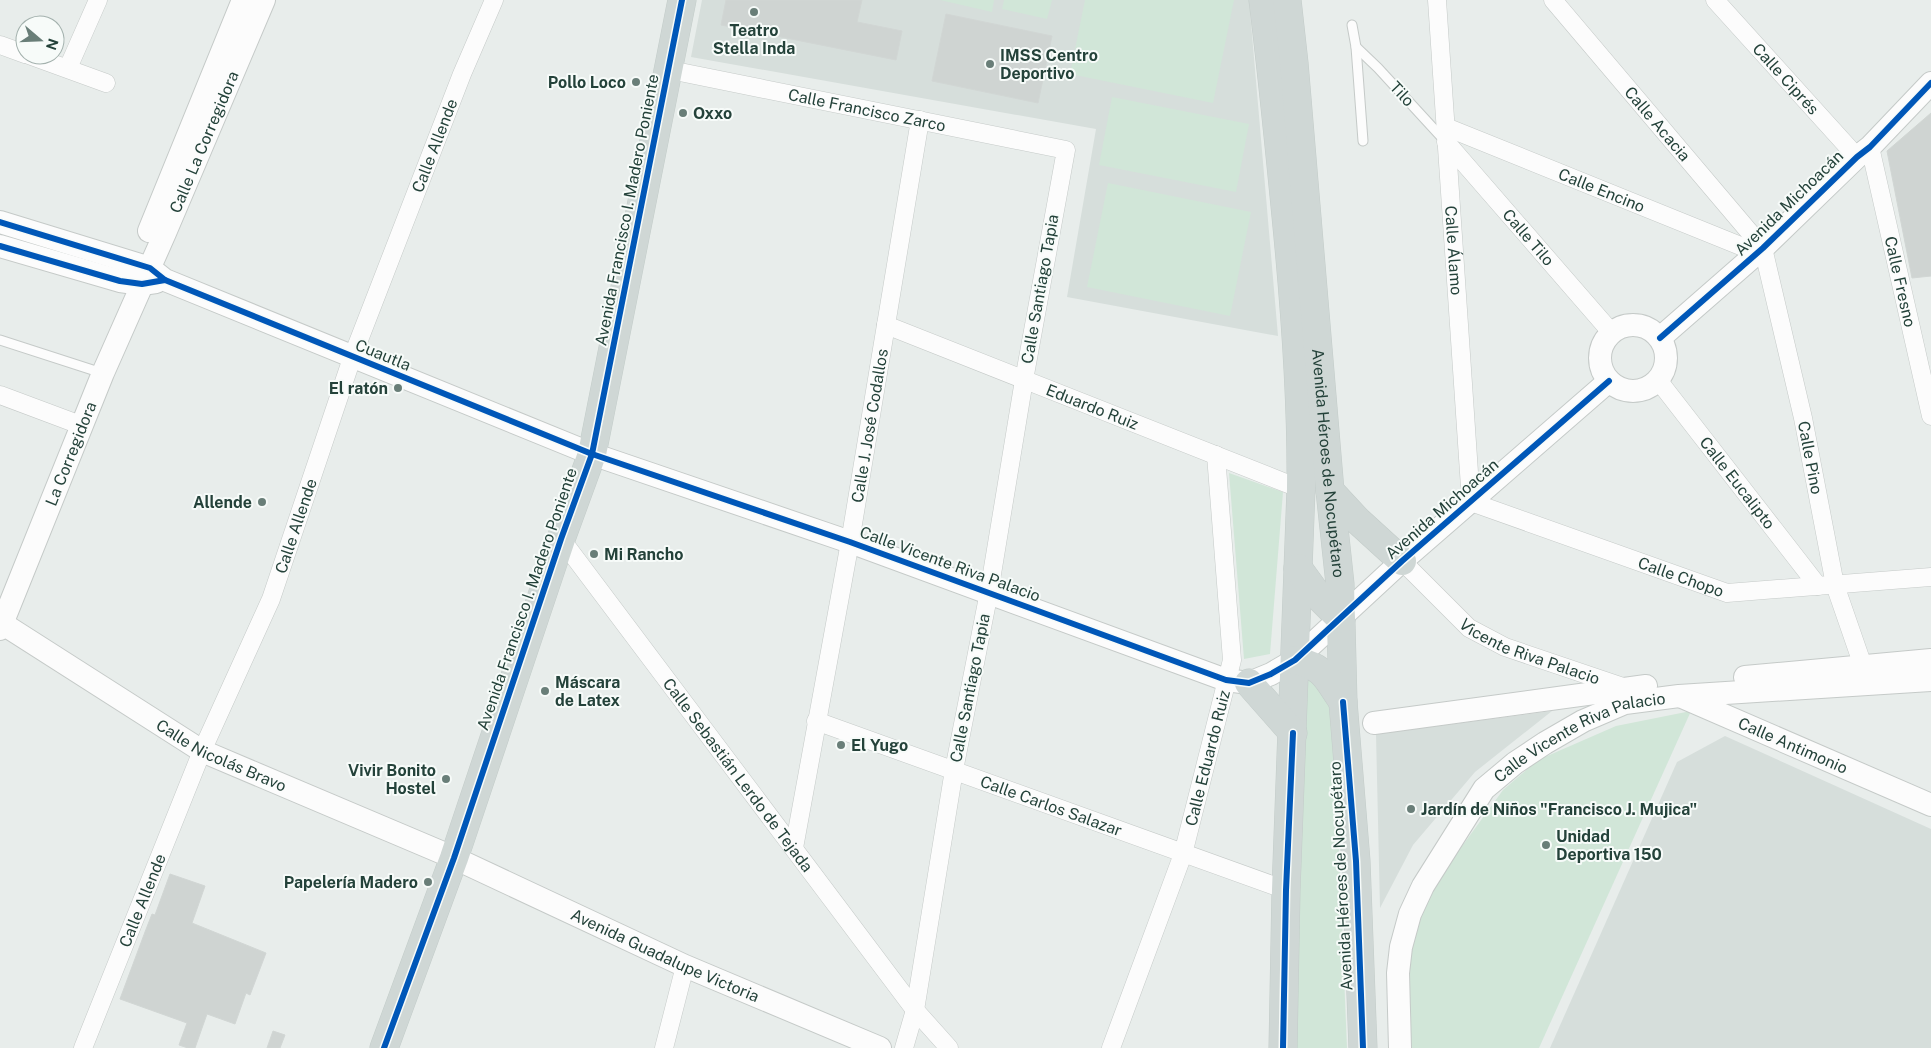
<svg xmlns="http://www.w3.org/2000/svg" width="1931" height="1048" font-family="'Public Sans',sans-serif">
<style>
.built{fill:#d6dedb}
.green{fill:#d1e6d8}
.building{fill:#cfd4d2;stroke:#d1d6d4}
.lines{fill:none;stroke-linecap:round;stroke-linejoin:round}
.service-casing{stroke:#c5cac8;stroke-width:11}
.minor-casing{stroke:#c5cac8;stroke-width:19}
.tertiary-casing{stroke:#c5cac8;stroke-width:24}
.primary-casing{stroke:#c3ccc9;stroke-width:29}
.service{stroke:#fcfcfc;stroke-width:9}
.minor{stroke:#fcfcfc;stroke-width:18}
.tertiary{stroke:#fcfcfc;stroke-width:22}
.primary{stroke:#cfd7d5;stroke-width:28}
.cycleway-casing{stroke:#f7fbf9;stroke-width:9}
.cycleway{stroke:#0057b8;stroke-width:6}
.poi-dot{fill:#697e78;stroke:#f7fbf9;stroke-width:2}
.labels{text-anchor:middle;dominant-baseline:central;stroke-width:4;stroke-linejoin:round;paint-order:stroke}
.poi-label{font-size:16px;font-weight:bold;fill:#24423a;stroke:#f7fbf9;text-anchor:start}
.street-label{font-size:16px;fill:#24423a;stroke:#f7fbf9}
</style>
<rect width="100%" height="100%" fill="#e8edeb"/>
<g class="built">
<path d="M 702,0 L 1249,0 L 1278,336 L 1067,297 L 1096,129 L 691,57 Z"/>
<path d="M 1552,711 L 1475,772 L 1413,845 L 1380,908 L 1376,734 Z"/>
<path d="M 1725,736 L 1931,829 L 1931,1048 L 1550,1048 L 1677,762 Z"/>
</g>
<g class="green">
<path d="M 940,0 L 994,0 L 992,12 Z"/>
<path d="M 1004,0 L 1052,0 L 1047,19 L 1002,9 Z"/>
<path d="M 1085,0 L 1234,0 L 1213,103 L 1070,74 Z"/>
<path d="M 1112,97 L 1249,124 L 1236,192 L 1099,165 Z"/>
<path d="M 1108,183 L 1251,212 L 1230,316 L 1087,287 Z"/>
<path d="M 1229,473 L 1283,492 L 1270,654 L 1244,659 Z"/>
<path d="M 1308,668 L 1333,705 L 1347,1048 L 1293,1048 L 1301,671 Z"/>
<path d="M 1691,711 L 1539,1048 L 1407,1048 L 1405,950 L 1422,901 L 1503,790 L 1538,760 L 1616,726 Z"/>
</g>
<g class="building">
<path d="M 726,0 L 862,0 L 857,22 L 902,31 L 896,60 L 721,25 Z"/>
<path d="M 946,14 L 1052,36 L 1038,103 L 932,81 Z"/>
<path d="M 1931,113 L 1931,276 L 1912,278 L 1887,151 Z"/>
<path d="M 170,874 L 205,886 L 192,923 L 266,953 L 250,995 L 246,993 L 235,1024 L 207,1014 L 195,1048 L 188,1048 L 179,1045 L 187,1023 L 120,999 L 145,932 L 152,914 L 155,915 Z"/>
<path d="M 273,1031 L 285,1035 L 280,1048 L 267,1048 Z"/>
</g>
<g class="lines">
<defs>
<g id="service">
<path d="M 1352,25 L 1356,47 L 1363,141"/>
<path d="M 1356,47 L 1378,68 L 1445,141"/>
<path d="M 0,340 L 102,373"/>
</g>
<g id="minor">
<path id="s1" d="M 1437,0 L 1471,502 L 1727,593 L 1931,577"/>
<path id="s2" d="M 1553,0 L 1763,248 L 1803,418 L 1835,585 L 1863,666"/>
<path id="s3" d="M 1715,0 L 1857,157"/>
<path d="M 0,45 L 25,54"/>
<path d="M 29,55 L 106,83"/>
<path d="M 68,68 L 98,0"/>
<path id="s4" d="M 670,70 L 1066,150 L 1024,380 L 989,592 L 954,770 L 915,1010 L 904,1048"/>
<path id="s5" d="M 1446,127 L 1758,253"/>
<path id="s6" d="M 1446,142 L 1611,332"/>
<path id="s7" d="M 1870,147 L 1931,416"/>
<path id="s8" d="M 886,325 L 1301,489"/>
<path id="s9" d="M 1658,380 L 1818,586"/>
<path d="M 0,395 L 83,426"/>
<path id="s10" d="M 561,539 L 915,1010 L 949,1048"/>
<path id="s11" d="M 1402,561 L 1469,628 L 1505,647 L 1626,688"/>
<path id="s12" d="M 816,721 L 1286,890"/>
<path id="s13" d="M 794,848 L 850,542 L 920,120"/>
<path id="s14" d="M 83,1048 L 202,751 L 271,599 L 352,358 L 462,74 L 494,0"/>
<path d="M 664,1048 L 685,966"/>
<path id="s15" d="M 1111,1048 L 1183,854 L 1232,660 L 1216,455"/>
</g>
<g id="tertiary">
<path d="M 0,222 L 150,268 L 165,280 L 592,454 L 850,542 L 1226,680 L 1249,683 L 1271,674 L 1295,660 L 1402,561 L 1609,381"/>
<path d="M 149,231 L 243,0"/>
<path d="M 0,246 L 120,281 L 142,284 L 156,282"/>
<circle cx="1633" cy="358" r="33"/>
<path d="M 1660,338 L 1763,248 L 1857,157 L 1870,147 L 1931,83"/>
<path id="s16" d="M 0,622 L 202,751 L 450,856 L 685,966 L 880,1048"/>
<path id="s17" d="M 0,629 L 103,373 L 165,233 L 264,0"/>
<path d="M 1745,677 L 1931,660"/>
<path id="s18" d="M 1682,697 L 1931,805"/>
<path d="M 1374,723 L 1646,686"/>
<path id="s19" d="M 1400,1048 L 1398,973 L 1401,947 L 1410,914 L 1423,886 L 1484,789 L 1515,763 L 1545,743 L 1583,721 L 1625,703 L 1679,696 L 1931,680"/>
</g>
<g id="primary">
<path d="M 1263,0 C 1272,72 1279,144 1286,216 C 1295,307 1302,398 1301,489 L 1286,890 L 1283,1048"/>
<path id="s20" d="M 1287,0 L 1294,63 L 1330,491 L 1340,584 L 1343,702 L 1356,861 L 1363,1048"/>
<path d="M 1330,491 L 1357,520 L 1402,561"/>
<path d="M 1298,568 L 1319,597 L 1341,619"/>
<path d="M 1295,660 C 1326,668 1326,678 1343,702"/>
<path d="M 1249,683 L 1293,733"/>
<path d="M 384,1048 L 454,858 L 561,539 L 592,454 L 682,0"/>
</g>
</defs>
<use href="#service" class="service-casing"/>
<use href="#minor" class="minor-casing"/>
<use href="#tertiary" class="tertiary-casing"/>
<use href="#primary" class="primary-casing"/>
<use href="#service" class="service"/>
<use href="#minor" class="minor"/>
<use href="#tertiary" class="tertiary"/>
<use href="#primary" class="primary"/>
<defs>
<g id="cycleway">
<path d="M 0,222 L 150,268 L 165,280 L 592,454 L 850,542 L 1226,680 L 1249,683 L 1271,674 L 1295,660 L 1402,561 L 1609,381"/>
<path d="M 0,246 L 120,281 L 142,284 L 165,280"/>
<path d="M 1660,338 L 1763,248 L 1857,157 L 1870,147 L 1931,83"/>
<path d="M 1343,702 L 1356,861 L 1363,1048"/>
<path d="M 384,1048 L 454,858 L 561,539 L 592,454 L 682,0"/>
<path d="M 1283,1048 L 1286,890 L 1293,733"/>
</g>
</defs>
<use href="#cycleway" class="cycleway-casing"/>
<use href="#cycleway" class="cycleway"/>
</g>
<g class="poi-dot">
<circle cx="754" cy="12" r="5"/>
<circle cx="990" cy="64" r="5"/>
<circle cx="636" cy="82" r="5"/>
<circle cx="683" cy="113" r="5"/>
<circle cx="398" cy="388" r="5"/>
<circle cx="262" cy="502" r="5"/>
<circle cx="594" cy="554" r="5"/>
<circle cx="545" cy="691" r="5"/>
<circle cx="841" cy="745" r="5"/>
<circle cx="446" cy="779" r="5"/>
<circle cx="1411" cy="809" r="5"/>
<circle cx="1546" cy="845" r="5"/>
<circle cx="428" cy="882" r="5"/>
</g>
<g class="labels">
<g class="poi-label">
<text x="754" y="30" text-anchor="middle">Teatro<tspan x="754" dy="18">Stella Inda</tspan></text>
<text x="1000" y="55">IMSS Centro<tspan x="1000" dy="18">Deportivo</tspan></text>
<text x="626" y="82" text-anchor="end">Pollo Loco</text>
<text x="693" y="113">Oxxo</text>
<text x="388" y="388" text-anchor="end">El ratón</text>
<text x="252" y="502" text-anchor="end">Allende</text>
<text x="604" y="554">Mi Rancho</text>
<text x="555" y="682">Máscara<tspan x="555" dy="18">de Latex</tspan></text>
<text x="851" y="745">El Yugo</text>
<text x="436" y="770" text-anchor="end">Vivir Bonito<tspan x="436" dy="18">Hostel</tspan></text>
<text x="1421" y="809">Jardín de Niños "Francisco J. Mujica"</text>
<text x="1556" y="836">Unidad<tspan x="1556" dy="18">Deportiva 150</tspan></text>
<text x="418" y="882" text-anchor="end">Papelería Madero</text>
</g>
<g class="street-label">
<text stroke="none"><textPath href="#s3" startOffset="106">Calle Ciprés</textPath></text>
<text transform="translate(1402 94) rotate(47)">Tilo</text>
<text stroke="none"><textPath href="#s4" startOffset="201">Calle Francisco Zarco</textPath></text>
<text stroke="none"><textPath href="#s2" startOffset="162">Calle Acacia</textPath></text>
<text stroke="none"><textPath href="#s17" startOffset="528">Calle La Corregidora</textPath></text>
<text stroke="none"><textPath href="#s14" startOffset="969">Calle Allende</textPath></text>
<text stroke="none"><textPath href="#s5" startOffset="168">Calle Encino</textPath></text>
<text transform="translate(1789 203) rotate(-44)">Avenida Michoacán</text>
<text transform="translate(627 210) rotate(-79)">Avenida Francisco I. Madero Poniente</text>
<text stroke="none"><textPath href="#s6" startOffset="126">Calle Tilo</textPath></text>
<text stroke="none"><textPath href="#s1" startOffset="251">Calle Álamo</textPath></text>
<text stroke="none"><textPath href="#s7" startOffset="138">Calle Fresno</textPath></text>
<text transform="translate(1040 289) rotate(-80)">Calle Santiago Tapia</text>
<text transform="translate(383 355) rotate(22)">Cuautla</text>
<text stroke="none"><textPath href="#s8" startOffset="222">Eduardo Ruiz</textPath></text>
<text stroke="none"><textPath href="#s13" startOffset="429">Calle J. José Codallos</textPath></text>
<text stroke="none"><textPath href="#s17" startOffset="189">La Corregidora</textPath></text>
<text stroke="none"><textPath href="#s2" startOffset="540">Calle Pino</textPath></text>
<text stroke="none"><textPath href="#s20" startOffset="465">Avenida Héroes de Nocupétaro</textPath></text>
<text stroke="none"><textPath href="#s9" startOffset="130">Calle Eucalipto</textPath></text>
<text transform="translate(1442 509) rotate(-41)">Avenida Michoacán</text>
<text stroke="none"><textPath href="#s14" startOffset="564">Calle Allende</textPath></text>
<text transform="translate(950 564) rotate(20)">Calle Vicente Riva Palacio</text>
<text stroke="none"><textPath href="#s1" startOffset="726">Calle Chopo</textPath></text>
<text transform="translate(527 599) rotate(-71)">Avenida Francisco I. Madero Poniente</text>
<text stroke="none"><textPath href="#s11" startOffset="160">Vicente Riva Palacio</textPath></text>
<text transform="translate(970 688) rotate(-79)">Calle Santiago Tapia</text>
<text stroke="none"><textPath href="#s19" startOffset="392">Calle Vicente Riva Palacio</textPath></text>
<text stroke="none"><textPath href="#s18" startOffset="121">Calle Antimonio</textPath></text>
<text stroke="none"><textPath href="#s16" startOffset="259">Calle Nicolás Bravo</textPath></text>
<text stroke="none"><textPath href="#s15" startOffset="306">Calle Eduardo Ruiz</textPath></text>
<text stroke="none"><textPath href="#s10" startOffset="295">Calle Sebastián Lerdo de Tejada</textPath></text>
<text stroke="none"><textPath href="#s12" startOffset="250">Calle Carlos Salazar</textPath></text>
<text transform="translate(1341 876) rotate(-93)">Avenida Héroes de Nocupétaro</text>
<text stroke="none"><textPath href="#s14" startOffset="159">Calle Allende</textPath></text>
<text stroke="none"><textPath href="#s16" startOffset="746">Avenida Guadalupe Victoria</textPath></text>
</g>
</g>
<g transform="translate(40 40) rotate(109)"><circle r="24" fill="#f7fbf9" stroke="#a3b1ad"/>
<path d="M0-4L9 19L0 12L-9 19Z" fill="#697e78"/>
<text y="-8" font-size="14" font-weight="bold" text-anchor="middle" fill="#24423a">N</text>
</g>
</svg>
